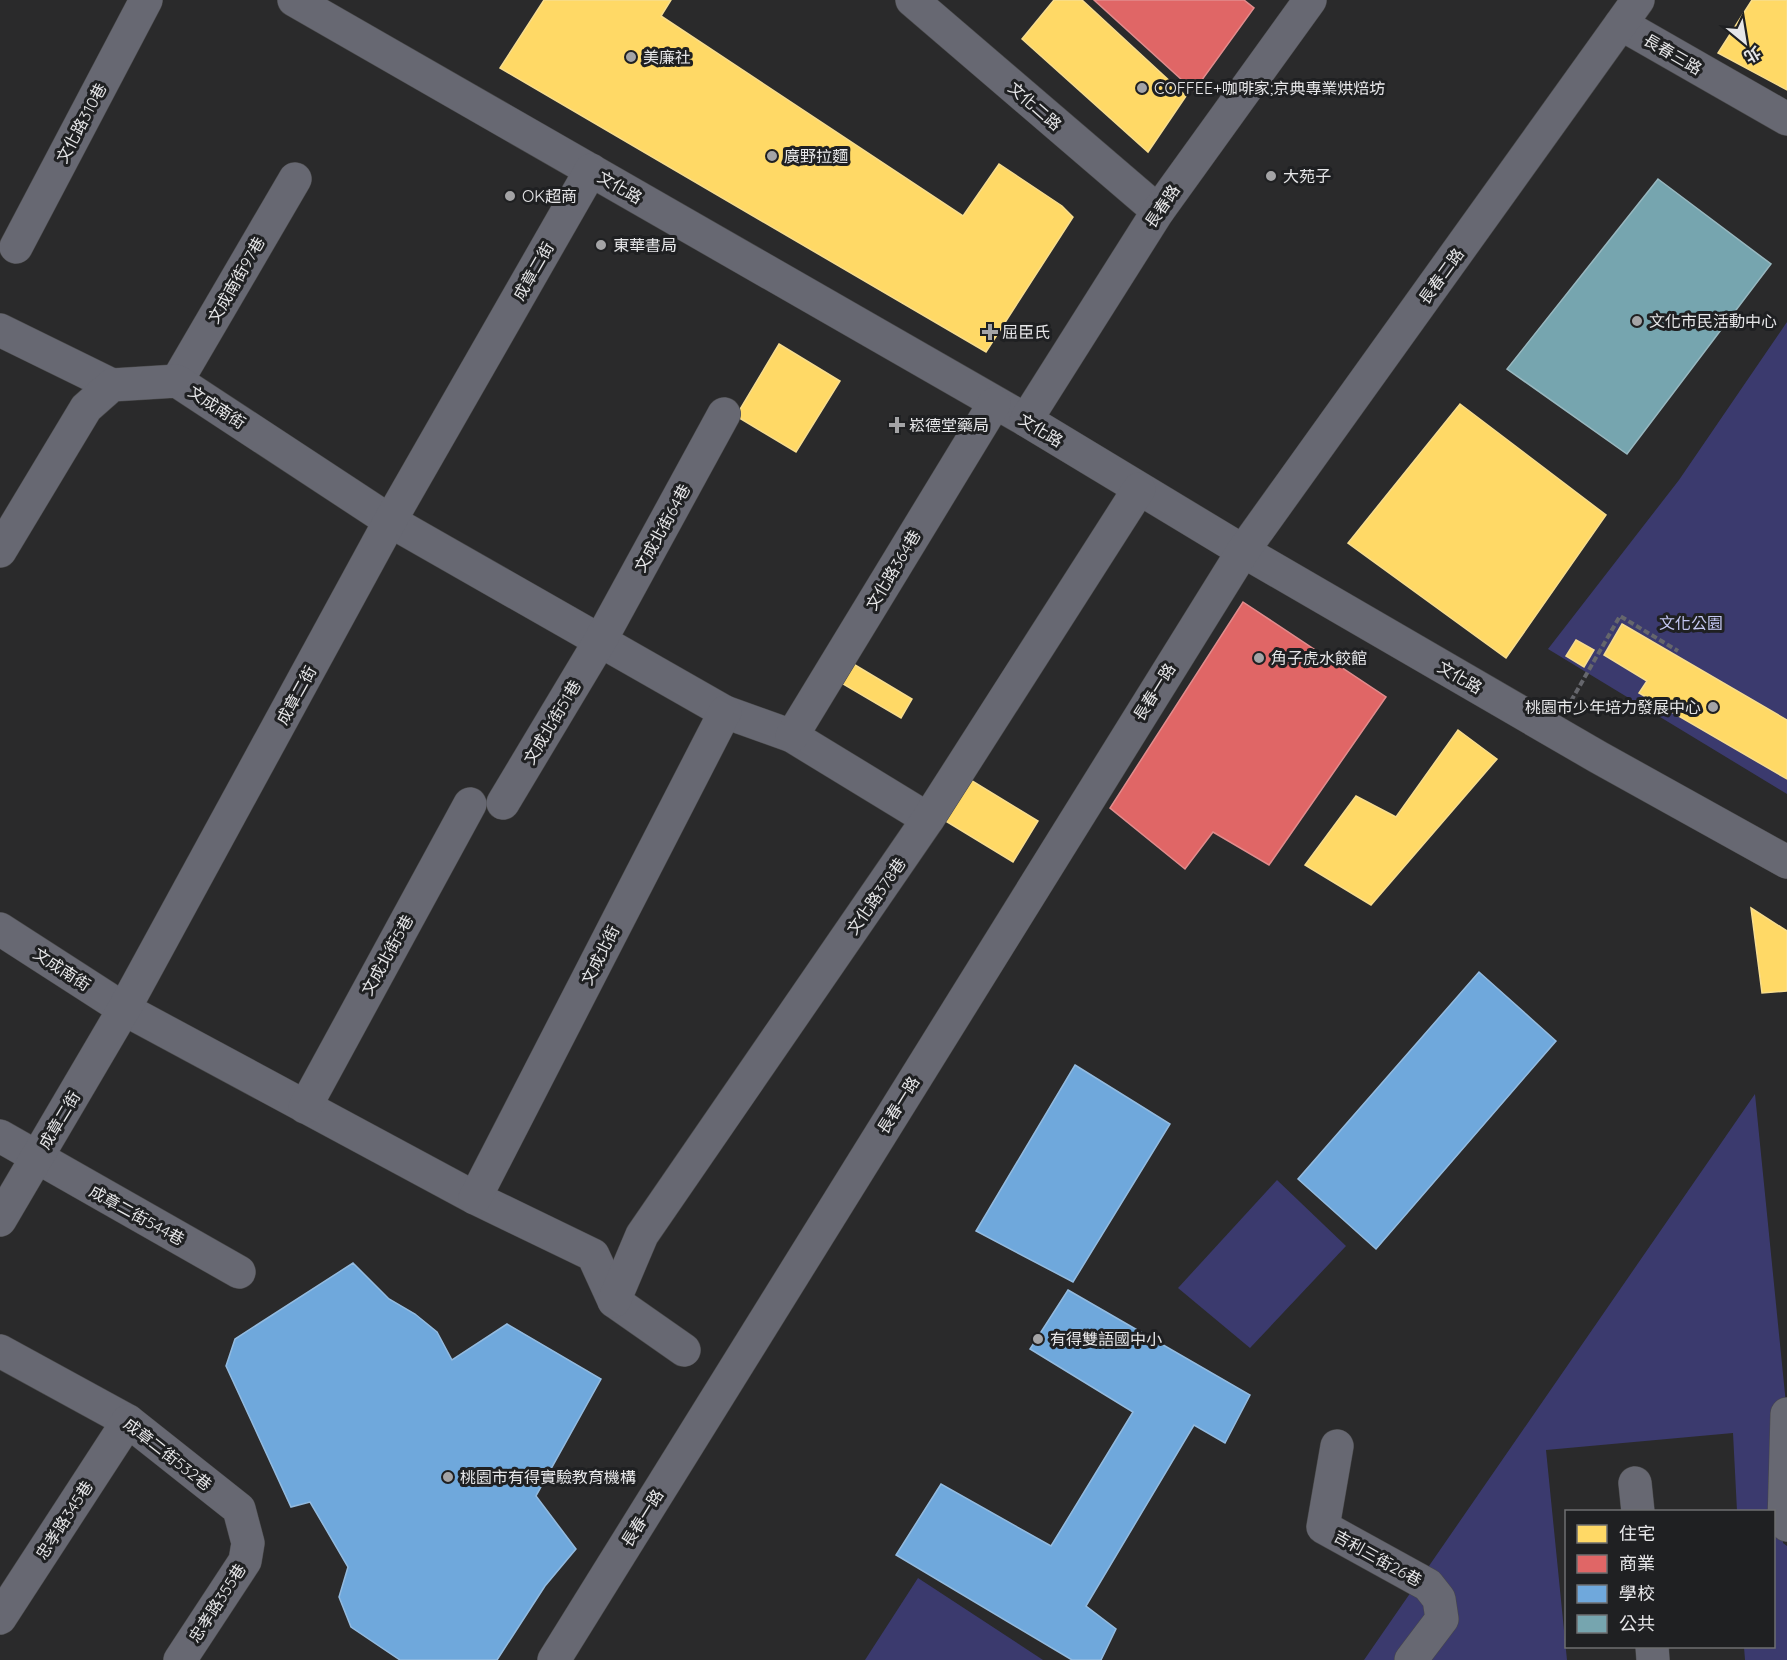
<svg xmlns="http://www.w3.org/2000/svg" width="1787" height="1660" font-family="Quicksand,'Noto Sans TC',sans-serif">
<style>
.green{fill:#3b3a6e}
.homes{fill:#ffd966;stroke:#f8dd8d;stroke-width:1.5}
.shops{fill:#e06666;stroke:#e28c8d;stroke-width:1.5}
.schools{fill:#6fa8dc;stroke:#93bbe0;stroke-width:1.5}
.public{fill:#76a5af;stroke:#98b8c0;stroke-width:1.5}
.lines{fill:none;stroke-linecap:round;stroke-linejoin:round}
.minor-casing{stroke:#484849;stroke-width:34}
.path{stroke:#65666c;stroke-width:4;stroke-dasharray:6 3;stroke-linecap:butt}
.minor{stroke:#676872;stroke-width:33}
.poi-dot{fill:#a4a4a6;stroke:#1f2022;stroke-width:2}
.labels{text-anchor:middle;dominant-baseline:central;stroke-width:6;stroke-linejoin:round;paint-order:stroke}
.street-label{font-size:16px;fill:#e6e6e8;stroke:#1f2022}
.poi-label{font-size:16px;fill:#e6e6e8;stroke:#1f2022;text-anchor:start}
.park-label{font-size:16px;fill:#c5c8f2;stroke:#1f2022}
</style>
<rect width="100%" height="100%" fill="#2a2a2b"/>
<g class="green">
<path d="M 1787,322 L 1787,794 L 1548,649 L 1679,480 Z"/>
<path d="M 1755,1094 L 1787,1414 L 1783,1543 L 1787,1546 L 1787,1660 L 1745,1660 L 1744,1647 L 1774,1646 L 1774,1512 L 1737,1511 L 1733,1433 L 1546,1450 L 1567,1660 L 1364,1660 Z"/>
<path d="M 1277,1180 L 1346,1246 L 1250,1348 L 1178,1288 Z"/>
<path d="M 918,1578 L 1043,1660 L 865,1660 Z"/>
</g>
<g class="homes">
<path d="M 544,0 L 671,0 L 661,16 L 963,216 L 999,164 L 1062,206 L 1073,217 L 986,352 L 500,68 Z"/>
<path d="M 1054,0 L 1082,0 L 1186,96 L 1148,152 L 1022,39 Z"/>
<path d="M 1752,0 L 1787,0 L 1787,90 L 1718,53 Z"/>
<path d="M 779,344 L 840,381 L 796,452 L 736,416 Z"/>
<path d="M 1460,404 L 1606,515 L 1506,658 L 1348,543 Z"/>
<path d="M 1622,624 L 1787,720 L 1787,779 L 1639,693 L 1647,681 L 1604,655 Z"/>
<path d="M 1576,640 L 1594,650 L 1584,667 L 1566,656 Z"/>
<path d="M 845,659 L 912,699 L 901,718 L 833,678 Z"/>
<path d="M 1458,730 L 1497,759 L 1371,905 L 1305,865 L 1356,796 L 1396,817 Z"/>
<path d="M 964,776 L 1038,821 L 1013,862 L 939,817 Z"/>
<path d="M 1751,908 L 1787,931 L 1787,991 L 1762,993 Z"/>
</g>
<g class="shops">
<path d="M 1094,0 L 1244,0 L 1254,8 L 1194,91 Z"/>
<path d="M 1243,602 L 1386,697 L 1269,865 L 1213,832 L 1185,869 L 1110,808 Z"/>
</g>
<g class="schools">
<path d="M 1479,972 L 1556,1041 L 1376,1249 L 1298,1179 Z"/>
<path d="M 1075,1065 L 1170,1124 L 1073,1282 L 976,1231 Z"/>
<path d="M 353,1263 L 389,1299 L 415,1314 L 437,1332 L 452,1360 L 507,1324 L 601,1379 L 536,1496 L 576,1549 L 545,1586 L 497,1660 L 400,1660 L 351,1627 L 339,1597 L 348,1567 L 310,1502 L 291,1507 L 226,1366 L 235,1339 Z"/>
<path d="M 1068,1290 L 1250,1395 L 1225,1443 L 1194,1425 L 1086,1606 L 1116,1629 L 1101,1660 L 1072,1660 L 896,1555 L 941,1484 L 1051,1546 L 1133,1412 L 1030,1349 Z"/>
</g>
<path class="public" d="M 1658,179 L 1771,264 L 1627,454 L 1507,369 Z"/>
<g class="lines">
<defs>
<g id="minor">
<path d="M 294,0 L 1026,420 L 1243,551 L 1598,757 L 1787,862"/>
<path d="M 912,0 L 1158,211"/>
<path d="M 1621,24 L 1787,119"/>
<path d="M 16,247 L 146,0"/>
<path d="M 0,330 L 112,385"/>
<path d="M 177,381 L 295,179"/>
<path d="M 1026,420 L 1158,211 L 1310,0"/>
<path d="M 0,551 L 86,408 L 112,385 L 177,381 L 390,521 L 725,712 L 792,736 L 928,819"/>
<path d="M 792,736 L 994,404"/>
<path d="M 503,803 L 600,641 L 724,414"/>
<path d="M 0,929 L 124,1009 L 475,1198 L 593,1255 L 614,1301 L 684,1350"/>
<path d="M 305,1107 L 470,804"/>
<path d="M 0,1136 L 239,1272"/>
<path d="M 475,1198 L 725,712"/>
<path d="M 0,1220 L 124,1009 L 390,521 L 591,170"/>
<path d="M 614,1301 L 642,1235 L 928,819 L 1139,489"/>
<path d="M 0,1351 L 128,1421 L 239,1509 L 248,1543 L 245,1561 L 180,1660"/>
<path d="M 1787,1414 L 1784,1521 L 1787,1525"/>
<path d="M 1337,1446 L 1323,1527 L 1428,1585 L 1439,1599 L 1442,1619 L 1411,1660"/>
<path d="M 1635,1483 L 1638,1512"/>
<path d="M 0,1618 L 128,1421"/>
<path d="M 1652,1646 L 1653,1660"/>
<path d="M 554,1660 L 1243,551 L 1638,0"/>
</g>
</defs>
<use href="#minor" class="minor-casing"/>
<path class="path" d="M 1571,701 L 1620,616 L 1678,651"/>
<use href="#minor" class="minor"/>
</g>
<g class="poi-dot">
<circle cx="631" cy="57" r="6"/>
<circle cx="1142" cy="88" r="6"/>
<circle cx="772" cy="156" r="6"/>
<circle cx="1271" cy="176" r="6"/>
<circle cx="510" cy="196" r="6"/>
<circle cx="601" cy="245" r="6"/>
<circle cx="1637" cy="321" r="6"/>
<path d="M987 323h6v6h6v6h-6v6h-6v-6h-6v-6h6z"/>
<path d="M894 416h6v6h6v6h-6v6h-6v-6h-6v-6h6z"/>
<circle cx="1259" cy="658" r="6"/>
<circle cx="1713" cy="707" r="6"/>
<circle cx="1038" cy="1339" r="6"/>
<circle cx="448" cy="1477" r="6"/>
</g>
<g class="labels">
<g class="street-label">
<text transform="translate(1673 54) rotate(30)">長春三路</text>
<text transform="translate(1035 106) rotate(41)">文化二路</text>
<text transform="translate(81 123) rotate(-62)">文化路310巷</text>
<text transform="translate(620 187) rotate(30)">文化路</text>
<text transform="translate(1162 206) rotate(-56)">長春路</text>
<text transform="translate(533 271) rotate(-60)">成章二街</text>
<text transform="translate(1441 276) rotate(-54)">長春二路</text>
<text transform="translate(236 280) rotate(-60)">文成南街97巷</text>
<text transform="translate(217 407) rotate(33)">文成南街</text>
<text transform="translate(1041 430) rotate(31)">文化路</text>
<text transform="translate(662 528) rotate(-61)">文成北街64巷</text>
<text transform="translate(893 570) rotate(-59)">文化路364巷</text>
<text transform="translate(1460 677) rotate(30)">文化路</text>
<text transform="translate(1154 692) rotate(-58)">長春一路</text>
<text transform="translate(296 695) rotate(-61)">成章二街</text>
<text transform="translate(552 722) rotate(-59)">文成北街51巷</text>
<text transform="translate(876 896) rotate(-55)">文化路378巷</text>
<text transform="translate(387 955) rotate(-61)">文成北街5巷</text>
<text transform="translate(600 955) rotate(-63)">文成北街</text>
<text transform="translate(62 969) rotate(33)">文成南街</text>
<text transform="translate(898 1105) rotate(-58)">長春一路</text>
<text transform="translate(59 1120) rotate(-59)">成章二街</text>
<text transform="translate(137 1215) rotate(29)">成章二街544巷</text>
<text transform="translate(168 1454) rotate(38)">成章二街532巷</text>
<text transform="translate(642 1518) rotate(-58)">長春一路</text>
<text transform="translate(64 1520) rotate(-57)">忠孝路345巷</text>
<text transform="translate(1378 1558) rotate(29)">吉利三街26巷</text>
<text transform="translate(217 1603) rotate(-57)">忠孝路355巷</text>
</g>
<g class="poi-label">
<text x="643" y="57">美廉社</text>
<text x="1154" y="88">COFFEE+咖啡家;京典專業烘焙坊</text>
<text x="784" y="156">廣野拉麵</text>
<text x="1283" y="176">大苑子</text>
<text x="522" y="196">OK超商</text>
<text x="613" y="245">東華書局</text>
<text x="1649" y="321">文化市民活動中心</text>
<text x="1002" y="332">屈臣氏</text>
<text x="909" y="425">崧德堂藥局</text>
<text x="1271" y="658">角子虎水餃館</text>
<text x="1701" y="707" text-anchor="end">桃園市少年培力發展中心</text>
<text x="1050" y="1339">有得雙語國中小</text>
<text x="460" y="1477">桃園市有得實驗教育機構</text>
</g>
<g class="park-label">
<text x="1691" y="623">文化公園</text>
</g>
</g>
<rect x="1565" y="1510" width="210" height="138" fill="#1f2022" stroke="#6f6f71" stroke-width="1.5"/>
<rect x="1577" y="1525" width="30" height="18" fill="#ffd966" stroke="#6f6f71" stroke-width="1.5"/>
<text x="1619" y="1540" font-size="18" fill="#e6e6e8">住宅</text>
<rect x="1577" y="1555" width="30" height="18" fill="#e06666" stroke="#6f6f71" stroke-width="1.5"/>
<text x="1619" y="1570" font-size="18" fill="#e6e6e8">商業</text>
<rect x="1577" y="1585" width="30" height="18" fill="#6fa8dc" stroke="#6f6f71" stroke-width="1.5"/>
<text x="1619" y="1600" font-size="18" fill="#e6e6e8">學校</text>
<rect x="1577" y="1615" width="30" height="18" fill="#76a5af" stroke="#6f6f71" stroke-width="1.5"/>
<text x="1619" y="1630" font-size="18" fill="#e6e6e8">公共</text>
<g transform="translate(1745 42) rotate(150)" stroke="#1f2022" stroke-width="4.5" paint-order="stroke">
<path d="M0-4.5L10 22L0 15L-10 22Z" fill="#e6e6e8"/>
<text y="-9" font-size="16" font-weight="bold" text-anchor="middle" fill="#e6e6e8">北</text>
</g>
</svg>
